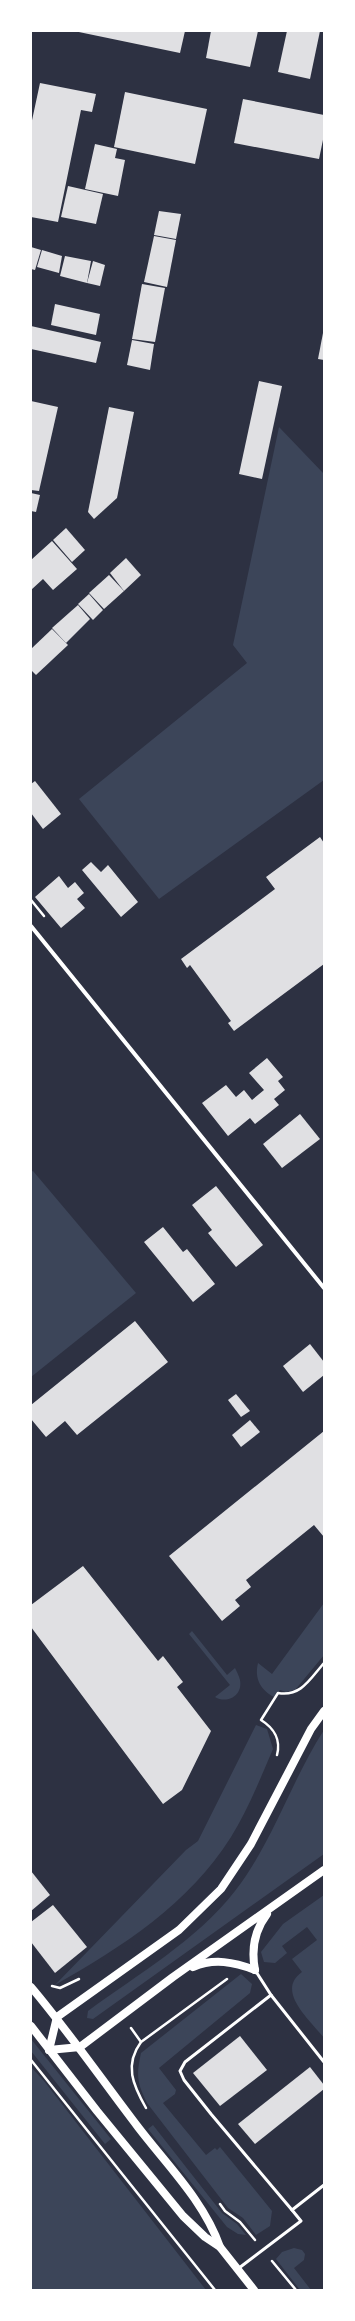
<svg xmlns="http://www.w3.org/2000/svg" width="355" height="2321" font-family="Ubuntu,sans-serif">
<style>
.green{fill:#3c4559}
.building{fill:#e0e0e3}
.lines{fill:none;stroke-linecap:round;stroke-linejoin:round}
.path{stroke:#fff;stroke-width:2.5}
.service{stroke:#fff;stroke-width:3}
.minor{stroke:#fff;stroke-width:4}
.secondary{stroke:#fff;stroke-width:8}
</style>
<rect width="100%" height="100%" fill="#2d3142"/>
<g class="green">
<path d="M 279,427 L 324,474 L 324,780 L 159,899 L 79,799 L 247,663 L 233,645 Z"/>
<path d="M 33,1171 L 136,1293 L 31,1377 L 31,1172 Z"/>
<path d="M 324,1603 L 324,1655 L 295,1690 L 286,1692 L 280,1690 L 274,1697 C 261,1690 254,1679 258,1663 L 272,1674 Z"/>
<path d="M 192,1631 L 227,1675 L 235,1668 C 237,1672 239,1676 240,1680 C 243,1696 227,1704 215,1697 L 230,1685 L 189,1634 Z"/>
<path d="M 256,1725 L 267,1729 L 273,1749 C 260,1779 248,1810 231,1837 C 189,1904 122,1947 55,1985 L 186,1850 L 198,1841 Z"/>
<path d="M 324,1730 L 324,1854 L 93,2019 L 87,2018 L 88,2011 C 138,1974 196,1941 235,1891 C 273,1842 291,1781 324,1730 Z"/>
<path d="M 324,1895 L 324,2038 C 310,2020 275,1991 302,1972 L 292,1959 L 317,1940 L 307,1927 L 282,1946 L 287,1953 L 275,1963 L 264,1962 L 261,1952 L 283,1924 Z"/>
<path d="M 241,1974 L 252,1984 L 250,1993 L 159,2068 L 176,2090 L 175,2094 L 163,2103 L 206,2155 L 215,2148 L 217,2150 L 220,2147 L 272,2211 L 270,2226 L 256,2235 L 243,2218 L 228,2208 L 147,2103 C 137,2082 136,2076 141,2053 Z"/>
<path d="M 31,2039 L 111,2139 L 105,2144 L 31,2051 Z"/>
<path d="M 31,2067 L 44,2081 L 206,2290 L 31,2290 Z"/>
<path d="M 153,2125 L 222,2213 L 237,2224 L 246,2235 L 238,2234 L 227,2227 L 148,2129 Z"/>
<path d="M 294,2248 L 302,2250 L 305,2254 L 304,2260 L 294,2268 L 311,2290 L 300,2290 L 276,2259 L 282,2252 Z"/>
</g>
<g class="building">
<path d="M 74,31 L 185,31 L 180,53 Z"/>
<path d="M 211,31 L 258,31 L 250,67 L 206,58 Z"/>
<path d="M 287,31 L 320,31 L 310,79 L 278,72 Z"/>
<path d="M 40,83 L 96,94 L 92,112 L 81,110 L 58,222 L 31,217 L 31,125 Z"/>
<path d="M 125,92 L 207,109 L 195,164 L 114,147 Z"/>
<path d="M 243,99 L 324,115 L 324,135 L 319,159 L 234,143 Z"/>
<path d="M 95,144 L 117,149 L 115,158 L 125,160 L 118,196 L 85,189 Z"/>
<path d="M 68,186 L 103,194 L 96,224 L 61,217 Z"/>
<path d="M 159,211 L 181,214 L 176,239 L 154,235 Z"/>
<path d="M 154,236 L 176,240 L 167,287 L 144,282 Z"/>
<path d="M 31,247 L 41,250 L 35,270 L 31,269 Z"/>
<path d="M 42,250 L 62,256 L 59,273 L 37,267 Z"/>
<path d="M 65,256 L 91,261 L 87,283 L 60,276 Z"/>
<path d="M 93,261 L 105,265 L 100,286 L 87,283 Z"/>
<path d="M 142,284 L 165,288 L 155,342 L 132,339 Z"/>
<path d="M 55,304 L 100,314 L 96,335 L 51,325 Z"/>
<path d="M 31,326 L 101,342 L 96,363 L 31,349 Z"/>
<path d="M 323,333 L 324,333 L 324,360 L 318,359 Z"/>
<path d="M 132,340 L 154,344 L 150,370 L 127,365 Z"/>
<path d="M 259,381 L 282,386 L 262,479 L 239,474 Z"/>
<path d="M 31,401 L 58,407 L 39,491 L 31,490 Z"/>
<path d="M 109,407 L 134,412 L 117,498 L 94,519 L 88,512 Z"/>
<path d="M 31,493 L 40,495 L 36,512 L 31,511 Z"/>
<path d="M 66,528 L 85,550 L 72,562 L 53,540 Z"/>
<path d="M 52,541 L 77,569 L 53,590 L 43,579 L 31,590 L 31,560 Z"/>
<path d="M 126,558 L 141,575 L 124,591 L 110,573 Z"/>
<path d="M 109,575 L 124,591 L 104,609 L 89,593 Z"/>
<path d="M 89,594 L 103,610 L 93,620 L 78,604 Z"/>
<path d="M 78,605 L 90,619 L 66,643 L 52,628 Z"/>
<path d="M 52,629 L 68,645 L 36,675 L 31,670 L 31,649 Z"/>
<path d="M 35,781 L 61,814 L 43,829 L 31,813 L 31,784 Z"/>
<path d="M 320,837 L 324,843 L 324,964 L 234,1031 L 228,1023 L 231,1021 L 190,965 L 187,968 L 181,959 L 275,889 L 266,877 Z"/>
<path d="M 91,862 L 101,872 L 108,865 L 138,902 L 121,917 L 82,870 Z"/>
<path d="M 59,876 L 68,888 L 75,882 L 84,893 L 77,899 L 85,908 L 61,928 L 35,897 Z"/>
<path d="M 267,1058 L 283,1077 L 278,1081 L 285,1090 L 274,1099 L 279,1105 L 255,1124 L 250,1118 L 228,1136 L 202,1103 L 226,1085 L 236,1097 L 244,1090 L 252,1100 L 264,1090 L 249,1073 Z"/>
<path d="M 300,1114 L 320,1139 L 282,1168 L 263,1144 Z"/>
<path d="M 216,1186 L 263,1245 L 236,1267 L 208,1233 L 212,1230 L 192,1205 Z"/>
<path d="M 163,1227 L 183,1252 L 187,1249 L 215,1284 L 193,1302 L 144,1242 Z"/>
<path d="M 135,1321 L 168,1362 L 77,1435 L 65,1421 L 46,1437 L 31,1419 L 31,1405 Z"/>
<path d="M 310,1344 L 324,1362 L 324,1375 L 303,1392 L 283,1366 Z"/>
<path d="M 236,1394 L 250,1411 L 241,1417 L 228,1400 Z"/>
<path d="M 250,1420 L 260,1432 L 241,1447 L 232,1435 Z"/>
<path d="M 324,1431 L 324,1537 L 314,1525 L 246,1580 L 251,1587 L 235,1600 L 240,1606 L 222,1621 L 169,1556 Z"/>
<path d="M 83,1566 L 158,1661 L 163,1656 L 183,1682 L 177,1687 L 211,1731 L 182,1790 L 163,1804 L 31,1627 L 31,1605 Z"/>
<path d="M 31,1871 L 50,1895 L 31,1911 Z"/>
<path d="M 53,1905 L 87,1947 L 55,1973 L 31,1942 L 31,1922 Z"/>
<path d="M 240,2036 L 267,2070 L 220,2106 L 193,2073 Z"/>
<path d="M 310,2067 L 324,2085 L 324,2089 L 255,2144 L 238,2124 Z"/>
</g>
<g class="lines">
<g class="path">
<path d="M 31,900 L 44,916"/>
<path d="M 277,1755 C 281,1740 274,1728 261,1720 L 278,1693 C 301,1697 310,1679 324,1663"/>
<path d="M 52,1986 L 60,1988 L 79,1979"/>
<path d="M 131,2028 L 141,2042 L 227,1979"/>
<path d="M 141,2042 C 124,2065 133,2085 146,2108"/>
<path d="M 31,2060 L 215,2290"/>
<path d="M 220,2204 L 225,2211 L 240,2222 L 255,2240"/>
<path d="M 272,2261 L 296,2290"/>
</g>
<g class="service">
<path d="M 255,1970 L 271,1995 L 324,2062"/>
<path d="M 271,1995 L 185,2062 L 180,2071 L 184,2080 L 211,2114 L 292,2210"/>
<path d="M 239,2268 L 301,2221 L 292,2210 L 324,2185"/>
</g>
<path class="minor" d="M 31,926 L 324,1288"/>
<g class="secondary">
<path d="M 193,1967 C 214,1958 234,1962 255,1970"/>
<path d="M 255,1970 C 251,1949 254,1931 267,1914"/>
<path d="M 31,1987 C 69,2032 102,2080 138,2127 C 167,2165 204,2201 220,2247"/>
<path d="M 57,2017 L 179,1930 L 221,1889 L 251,1844 L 311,1729 L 324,1711"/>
<path d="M 31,2026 L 97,2111 L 183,2216 L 205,2237 L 220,2247 L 254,2290"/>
<path d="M 80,2047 L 173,1977 L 324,1870"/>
<path d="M 49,2050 L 57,2017"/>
<path d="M 49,2050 L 80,2047"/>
</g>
</g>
<rect width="355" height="2321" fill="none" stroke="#ffffff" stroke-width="64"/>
</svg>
